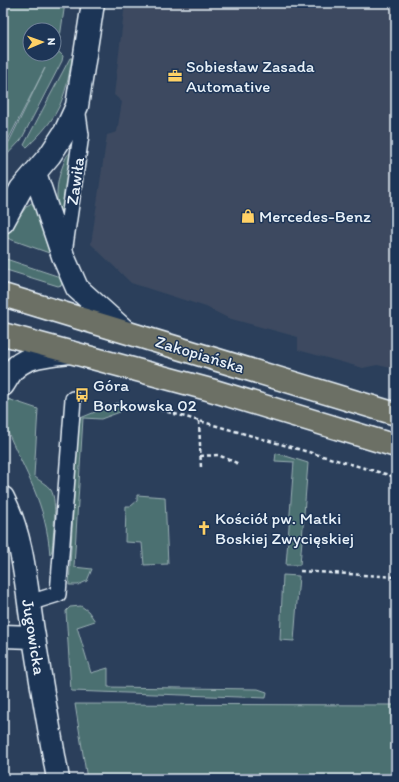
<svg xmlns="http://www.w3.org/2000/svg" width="399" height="782" font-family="Itim,sans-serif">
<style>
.built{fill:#3c4a60}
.green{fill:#4c6f71;stroke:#9ab0b4;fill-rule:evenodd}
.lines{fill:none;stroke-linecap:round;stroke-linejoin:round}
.lane-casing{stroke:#e8f1f8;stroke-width:18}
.street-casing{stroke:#e8f1f8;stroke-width:25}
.secondary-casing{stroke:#e8f1f8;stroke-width:25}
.primary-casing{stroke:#e8f1f8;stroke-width:25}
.path{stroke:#e8f1f8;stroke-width:2.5;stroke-dasharray:4 3;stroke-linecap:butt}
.lane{stroke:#1d3557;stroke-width:15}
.street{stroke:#1d3557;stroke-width:22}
.secondary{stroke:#1d3557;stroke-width:22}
.primary{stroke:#6c7065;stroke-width:22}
.labels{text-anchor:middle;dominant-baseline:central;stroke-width:3;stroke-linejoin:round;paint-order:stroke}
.poi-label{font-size:17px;fill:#e8f1f8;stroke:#1d3557;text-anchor:start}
.street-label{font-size:17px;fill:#e8f1f8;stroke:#1d3557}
</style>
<rect width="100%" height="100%" fill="#2b3f5b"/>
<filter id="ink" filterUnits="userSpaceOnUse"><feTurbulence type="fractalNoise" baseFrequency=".025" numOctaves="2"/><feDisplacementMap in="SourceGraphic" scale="8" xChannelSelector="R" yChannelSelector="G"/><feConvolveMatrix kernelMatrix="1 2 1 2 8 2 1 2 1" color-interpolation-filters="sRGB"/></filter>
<g filter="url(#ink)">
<path class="built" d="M 125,3 L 396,3 L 396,369 L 377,365 L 363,368 L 298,350 L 298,337 L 228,318 L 206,307 L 131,283 L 91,244 L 107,135 L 117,132 L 122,102 L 114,95 Z"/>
<g class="green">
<path d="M 3,3 L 65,3 L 58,51 L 54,57 L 59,52 L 63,56 L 62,61 L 21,140 L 3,159 L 3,147 L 9,142 L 45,68 L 8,140 L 3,144 ZM 30,30 L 54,30 L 54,54 L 30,54 Z"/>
<path d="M 70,58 L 72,58 C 65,100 59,117 27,147 L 24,145 Z"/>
<path d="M 71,152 L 72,153 L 63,221 L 60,219 C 56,200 55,185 63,165 C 65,160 66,155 71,152 Z"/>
<path d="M 33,202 L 35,204 L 52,254 L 4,237 L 27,206 Z"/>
<path d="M 3,258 L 60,277 L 62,285 L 58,286 L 3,269 Z"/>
<path d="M 5,398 L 38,409 L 34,476 C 39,481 47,484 51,490 C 58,502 53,535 52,550 L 50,555 C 46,503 26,474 6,428 L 3,418 Z"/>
<path d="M 117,403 L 122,404 L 120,412 L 101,419 L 83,418 L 74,567 L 92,569 L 87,581 L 78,585 L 69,585 L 78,419 Z"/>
<path d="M 276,453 L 308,463 L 300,565 L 286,565 L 294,462 L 275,461 Z"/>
<path d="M 137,495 L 165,497 L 168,564 L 144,565 L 142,543 L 125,542 L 126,506 L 131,506 L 137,501 Z"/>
<path d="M 283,575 L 299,576 L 294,641 L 280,640 Z"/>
<path d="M 81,606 L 88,611 L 95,621 L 77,627 L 91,673 L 108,668 L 108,687 L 258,689 L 267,692 L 266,698 L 71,691 L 66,611 L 70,607 Z"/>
<path d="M 75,704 L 396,705 L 396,779 L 87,779 Z"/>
</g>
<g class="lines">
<defs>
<g id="lane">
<path d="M 64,253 L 81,135 L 77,107"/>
<path d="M 29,603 L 58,594 L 73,399"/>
</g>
<path id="street" d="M 3,636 L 33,637"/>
<g id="secondary">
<path d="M 35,173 L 63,256 L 77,288 L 125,331"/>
<path d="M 3,222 L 21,189 L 50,155 L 65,132 L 77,106 L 93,3"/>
<path d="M 3,385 C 7,379 11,371 16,367 C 29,355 53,354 70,352"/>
<path d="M 3,498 C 25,541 26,591 34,637 C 41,685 50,732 58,779"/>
</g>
<g id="primary">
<path d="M 3,295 L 396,414"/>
<path d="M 3,334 L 211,390 L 396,446"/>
</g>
</defs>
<use href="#lane" class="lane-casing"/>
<use href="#street" class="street-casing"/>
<use href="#secondary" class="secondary-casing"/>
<use href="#primary" class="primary-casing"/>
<g class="path">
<path d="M 147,406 L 396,477"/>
<path d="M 199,421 L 201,468"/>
<path d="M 200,456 L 218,455 L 239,464"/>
<path d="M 300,571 L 396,577"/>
</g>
<use href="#lane" class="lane"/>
<use href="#street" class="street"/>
<use href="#secondary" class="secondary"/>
<use href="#primary" class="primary"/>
</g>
</g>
<defs>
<symbol id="office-bare" viewBox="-9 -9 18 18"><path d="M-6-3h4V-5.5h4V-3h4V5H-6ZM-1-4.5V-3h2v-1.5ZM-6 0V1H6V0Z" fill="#ffd166" stroke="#1d3557" stroke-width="2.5" paint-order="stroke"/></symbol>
<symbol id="shop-bare" viewBox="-9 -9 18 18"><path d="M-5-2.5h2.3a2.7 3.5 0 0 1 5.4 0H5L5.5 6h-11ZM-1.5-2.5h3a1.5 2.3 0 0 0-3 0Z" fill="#ffd166" stroke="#1d3557" stroke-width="2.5" paint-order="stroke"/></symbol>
<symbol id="bus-bare" viewBox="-9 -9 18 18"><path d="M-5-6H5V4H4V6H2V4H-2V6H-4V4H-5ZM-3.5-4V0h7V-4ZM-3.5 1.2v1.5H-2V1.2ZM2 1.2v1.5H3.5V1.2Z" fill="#ffd166" stroke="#1d3557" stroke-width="2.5" paint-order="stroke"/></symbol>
<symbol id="church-bare" viewBox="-9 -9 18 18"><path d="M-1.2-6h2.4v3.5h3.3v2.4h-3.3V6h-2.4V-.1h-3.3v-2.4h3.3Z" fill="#ffd166" stroke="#1d3557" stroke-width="2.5" paint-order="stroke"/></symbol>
</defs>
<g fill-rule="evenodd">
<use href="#office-bare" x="165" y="66" width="20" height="20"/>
<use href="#shop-bare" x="238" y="206" width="20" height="20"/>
<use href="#bus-bare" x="72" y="385" width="20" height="20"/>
<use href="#church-bare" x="194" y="518" width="20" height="20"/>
</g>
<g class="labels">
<g class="poi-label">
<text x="186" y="66">Sobiesław Zasada<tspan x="186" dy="20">Automative</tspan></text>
<text x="259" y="216">Mercedes-Benz</text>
<text x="93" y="385">Góra<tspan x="93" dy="20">Borkowska 02</tspan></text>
<text x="215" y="518">Kościół pw. Matki<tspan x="215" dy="20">Boskiej Zwycięskiej</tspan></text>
</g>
<g class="street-label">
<text transform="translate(75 181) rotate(-82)">Zawiła</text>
<text transform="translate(200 354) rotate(17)">Zakopiańska</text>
<text transform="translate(34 637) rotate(81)">Jugowicka</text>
</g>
</g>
<rect width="399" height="782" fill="none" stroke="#1d3557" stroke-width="16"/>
<rect x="8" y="8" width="383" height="766" fill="none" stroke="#e8f1f8" stroke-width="1.5" filter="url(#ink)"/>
<g transform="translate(42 42) rotate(88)"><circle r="19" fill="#1d3557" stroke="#6e8097"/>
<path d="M0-3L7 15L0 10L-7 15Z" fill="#ffd166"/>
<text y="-6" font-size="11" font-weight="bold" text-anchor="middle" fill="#e8f1f8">N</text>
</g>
</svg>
